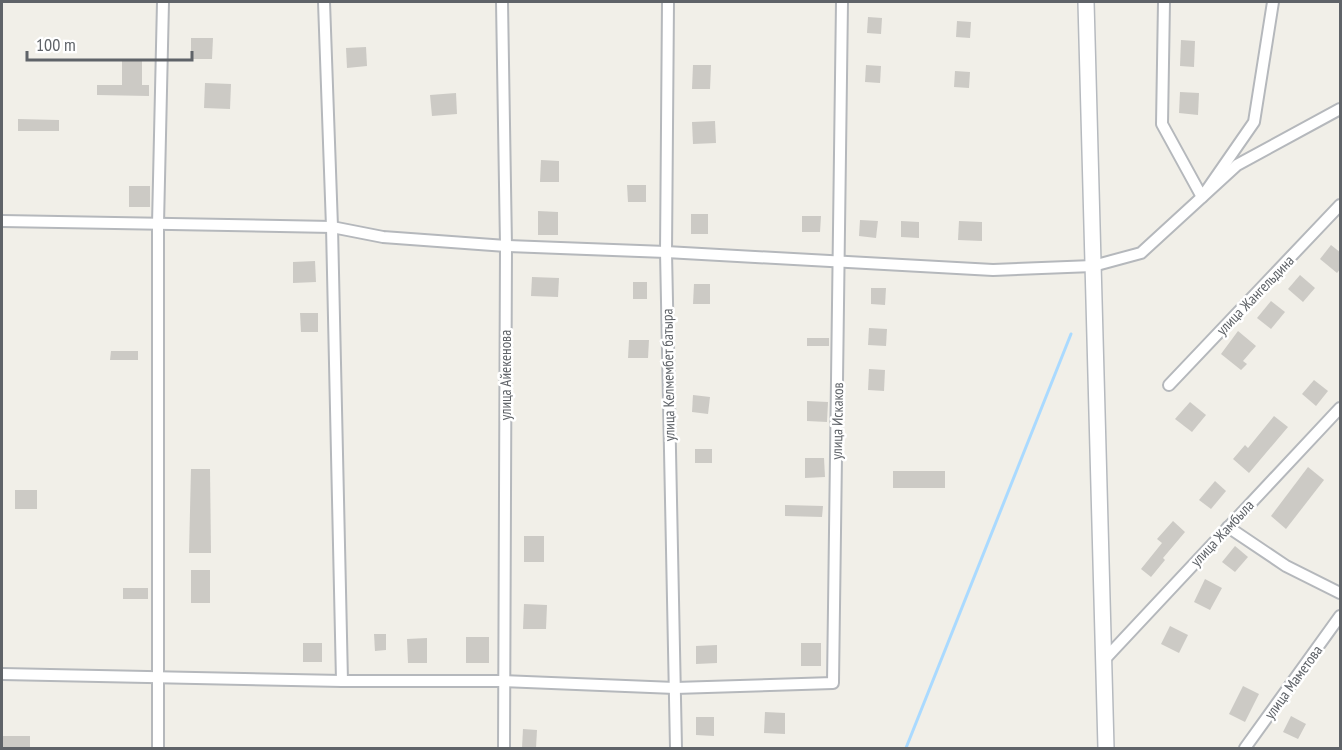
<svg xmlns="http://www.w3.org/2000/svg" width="1342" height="750" font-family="'PT Sans Narrow',sans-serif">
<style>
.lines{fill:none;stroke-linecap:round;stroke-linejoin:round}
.stream{stroke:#aadaff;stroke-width:3}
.building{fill:#cccac5}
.street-casing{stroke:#b5b8bc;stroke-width:14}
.secondary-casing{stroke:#b6babf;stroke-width:18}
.street{stroke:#fff;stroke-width:10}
.secondary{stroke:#fff;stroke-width:15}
.labels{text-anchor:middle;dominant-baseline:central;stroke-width:5;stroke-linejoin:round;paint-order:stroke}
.street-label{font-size:15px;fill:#5f6368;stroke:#fff}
</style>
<rect width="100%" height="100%" fill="#f1efe8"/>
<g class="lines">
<path class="stream" d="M 906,748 L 1071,334"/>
</g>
<g class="building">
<path d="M 868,17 L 882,18 L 881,34 L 867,33 Z"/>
<path d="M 957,21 L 971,22 L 970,38 L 956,37 Z"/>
<path d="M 191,38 L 213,38 L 212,59 L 191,59 Z"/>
<path d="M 1181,40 L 1195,41 L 1194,67 L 1180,66 Z"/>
<path d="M 366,47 L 367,66 L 347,68 L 346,48 Z"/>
<path d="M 122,59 L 142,60 L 142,85 L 149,85 L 149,96 L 97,95 L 97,85 L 122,85 Z"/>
<path d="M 693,65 L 711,65 L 710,89 L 692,89 Z"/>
<path d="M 866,65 L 881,66 L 880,83 L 865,82 Z"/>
<path d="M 955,71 L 970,72 L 969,88 L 954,87 Z"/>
<path d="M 205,83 L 231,84 L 230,109 L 204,108 Z"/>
<path d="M 1180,92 L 1199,93 L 1198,115 L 1179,113 Z"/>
<path d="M 456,93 L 457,114 L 432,116 L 430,95 Z"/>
<path d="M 18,119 L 59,120 L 59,131 L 18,131 Z"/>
<path d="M 715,121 L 716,143 L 693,144 L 692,122 Z"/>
<path d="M 541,160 L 559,161 L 559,182 L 540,182 Z"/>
<path d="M 627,185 L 646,185 L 646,202 L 628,202 Z"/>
<rect x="129" y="186" width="21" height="21"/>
<path d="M 538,211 L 558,212 L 558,235 L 538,235 Z"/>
<rect x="691" y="214" width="17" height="20"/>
<path d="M 802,216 L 821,216 L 820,232 L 802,232 Z"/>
<path d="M 860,220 L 878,221 L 876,238 L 859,236 Z"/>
<path d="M 901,221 L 919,222 L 919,238 L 901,237 Z"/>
<path d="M 959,221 L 982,222 L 982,241 L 958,240 Z"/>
<path d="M 1331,245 L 1341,253 L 1341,268 L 1337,273 L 1320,259 Z"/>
<path d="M 315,261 L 316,282 L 293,283 L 293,262 Z"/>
<path d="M 1300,275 L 1315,288 L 1303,302 L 1288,289 Z"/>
<path d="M 532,277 L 559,278 L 558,297 L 531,296 Z"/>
<rect x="633" y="282" width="14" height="17"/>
<path d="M 694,284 L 710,284 L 710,304 L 693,304 Z"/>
<path d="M 871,288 L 886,288 L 885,305 L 871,304 Z"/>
<path d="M 1271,301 L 1285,312 L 1271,329 L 1257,318 Z"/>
<path d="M 300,313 L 318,313 L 318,332 L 301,332 Z"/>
<path d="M 869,328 L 887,329 L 886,346 L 868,345 Z"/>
<path d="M 1238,331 L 1256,346 L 1243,361 L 1247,364 L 1241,370 L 1221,354 Z"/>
<rect x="807" y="338" width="22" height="8"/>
<path d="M 629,340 L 649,340 L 648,358 L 628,358 Z"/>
<path d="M 111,351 L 138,351 L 138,360 L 110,360 Z"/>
<path d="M 869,369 L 885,370 L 884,391 L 868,390 Z"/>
<path d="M 1314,380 L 1328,391 L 1316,406 L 1302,394 Z"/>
<path d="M 693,395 L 710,397 L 708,414 L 692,412 Z"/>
<path d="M 807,401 L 828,402 L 827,422 L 807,421 Z"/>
<path d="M 1190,402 L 1206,415 L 1192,432 L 1175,419 Z"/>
<path d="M 1274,416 L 1288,427 L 1249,473 L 1233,459 L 1245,445 L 1248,448 Z"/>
<rect x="695" y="449" width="17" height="14"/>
<path d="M 805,458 L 824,458 L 825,477 L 805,478 Z"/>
<path d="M 1308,467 L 1324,480 L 1286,529 L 1271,516 Z"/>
<path d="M 191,469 L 210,469 L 211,553 L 189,553 Z"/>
<rect x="893" y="471" width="52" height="17"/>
<path d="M 1215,481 L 1226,491 L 1211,509 L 1199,500 Z"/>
<rect x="15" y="490" width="22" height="19"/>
<path d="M 785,505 L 823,506 L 822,517 L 785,516 Z"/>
<path d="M 1173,521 L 1185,532 L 1163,558 L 1165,560 L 1151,577 L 1141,569 L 1162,543 L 1157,539 Z"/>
<rect x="524" y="536" width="20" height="26"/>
<path d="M 1235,546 L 1248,557 L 1235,572 L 1222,562 Z"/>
<rect x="191" y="570" width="19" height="33"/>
<path d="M 1205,579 L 1222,588 L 1210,610 L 1194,602 Z"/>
<rect x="123" y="588" width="25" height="11"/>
<path d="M 524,604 L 547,605 L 546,629 L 523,629 Z"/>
<path d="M 1170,626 L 1188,635 L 1179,653 L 1161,644 Z"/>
<path d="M 374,634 L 386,634 L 386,650 L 375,651 Z"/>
<rect x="466" y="637" width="23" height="26"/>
<path d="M 427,638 L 427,663 L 408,663 L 407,639 Z"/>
<rect x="303" y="643" width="19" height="19"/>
<rect x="801" y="643" width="20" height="23"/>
<path d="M 717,645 L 717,663 L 696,664 L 696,646 Z"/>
<path d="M 1243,686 L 1259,694 L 1245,722 L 1229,714 Z"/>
<path d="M 765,712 L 785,713 L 785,734 L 764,733 Z"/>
<path d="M 1291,716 L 1306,724 L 1298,739 L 1283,732 Z"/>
<path d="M 696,717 L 714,717 L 714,736 L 696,735 Z"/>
<path d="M 523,729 L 537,730 L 536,748 L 522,748 Z"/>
<rect x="2" y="736" width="28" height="12"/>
</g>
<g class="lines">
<defs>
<g id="street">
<path d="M 324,2 L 332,227 L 342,681"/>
<path d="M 502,2 L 506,246 L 504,748"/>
<path d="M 668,2 L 666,252 L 676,748"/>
<path d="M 1164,2 L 1162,124 L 1202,197 L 1254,122 L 1273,2"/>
<path d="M 2,221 L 332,227 L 383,237 L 506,246 L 666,252 L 993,270 L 1093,266 L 1141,253 L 1237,165 L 1340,109"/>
<path d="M 1169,385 L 1340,205"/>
<path d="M 1228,527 L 1286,566 L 1340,593"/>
<path d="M 1104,660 L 1340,408"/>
<path d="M 2,674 L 342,681 L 504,681 L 675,688 L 833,683 L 842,2"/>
<path d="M 158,748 L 158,224 L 163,2"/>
<path d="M 1245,748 L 1340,616"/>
</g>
<path id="secondary" d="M 1086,2 L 1106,748"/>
</defs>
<use href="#street" class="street-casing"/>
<use href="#secondary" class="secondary-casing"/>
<use href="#street" class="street"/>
<use href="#secondary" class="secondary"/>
</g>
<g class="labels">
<g class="street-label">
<text transform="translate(1255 295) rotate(-46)">улица Жангельдина</text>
<text transform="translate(505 375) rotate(-90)">улица Айекенова</text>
<text transform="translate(668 375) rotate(-91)">улица Келмембет батыра</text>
<text transform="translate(837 421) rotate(-89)">улица Искаков</text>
<text transform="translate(1222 533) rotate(-47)">улица Жамбыла</text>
<text transform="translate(1293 682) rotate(-54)">улица Маметова</text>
</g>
</g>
<rect width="1342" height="750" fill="none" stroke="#5f6368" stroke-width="6"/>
<path d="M27 51v9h165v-9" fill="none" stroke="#5f6368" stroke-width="3"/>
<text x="36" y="51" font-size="18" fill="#5f6368" stroke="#ffffff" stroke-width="4.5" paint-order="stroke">100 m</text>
</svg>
